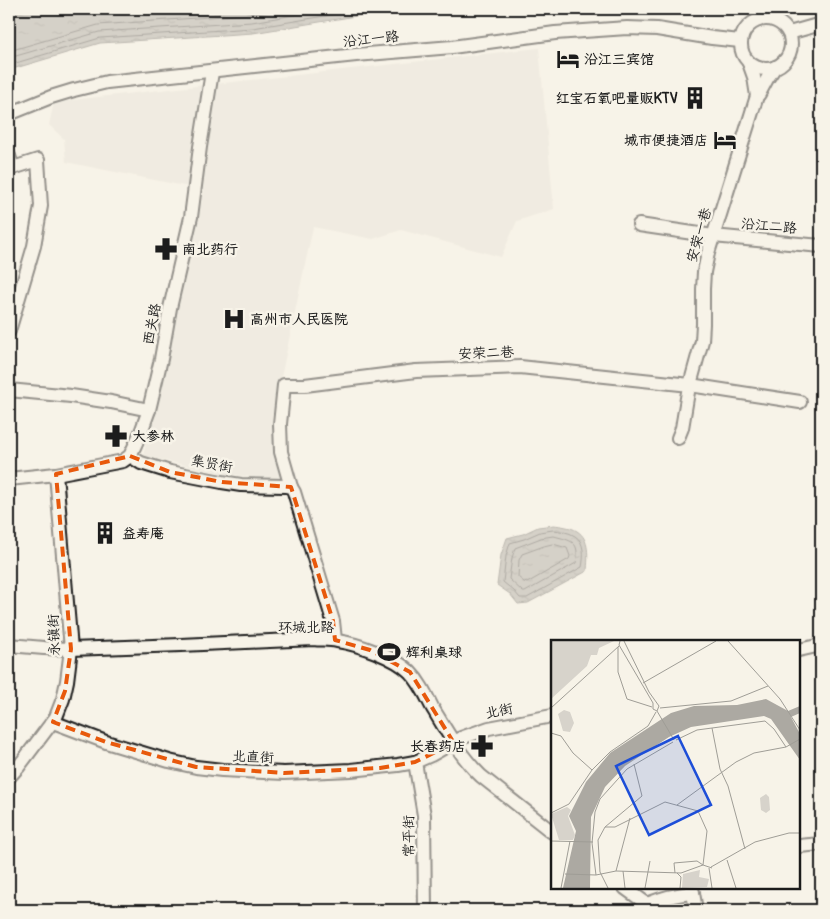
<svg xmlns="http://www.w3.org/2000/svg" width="830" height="919" font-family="Pangolin,'LXGW WenKai TC',sans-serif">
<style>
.built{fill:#e6e3d9}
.water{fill:url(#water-ripples);stroke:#72716c}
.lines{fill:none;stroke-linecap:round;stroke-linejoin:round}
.shore{stroke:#565452;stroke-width:1}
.minor-casing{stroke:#1c1c1c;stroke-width:16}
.minor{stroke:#f7f3e8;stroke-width:12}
.marked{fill:none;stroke:#e8590c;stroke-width:4;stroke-dasharray:10 6;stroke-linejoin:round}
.labels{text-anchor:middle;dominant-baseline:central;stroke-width:5;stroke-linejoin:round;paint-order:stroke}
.street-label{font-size:14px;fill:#1c1c1c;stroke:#f7f3e8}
.poi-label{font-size:14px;font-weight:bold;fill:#1c1c1c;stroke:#f7f3e8;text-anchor:start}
.inset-road{fill:none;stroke:#9f9d96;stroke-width:1}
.view{fill:#1d4ed8;fill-opacity:0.15;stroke:#1d4ed8;stroke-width:2.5}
.inset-edge{fill:none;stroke:#1c1c1c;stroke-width:2.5}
</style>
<defs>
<pattern id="water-ripples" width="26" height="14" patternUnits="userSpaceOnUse" patternTransform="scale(1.25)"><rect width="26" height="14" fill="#aca9a2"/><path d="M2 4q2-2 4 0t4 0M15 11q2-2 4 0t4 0" fill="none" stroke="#8b8983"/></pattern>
</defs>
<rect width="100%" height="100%" fill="#f7f3e8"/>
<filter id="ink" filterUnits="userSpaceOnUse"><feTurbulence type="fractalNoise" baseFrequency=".02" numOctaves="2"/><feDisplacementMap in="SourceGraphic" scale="10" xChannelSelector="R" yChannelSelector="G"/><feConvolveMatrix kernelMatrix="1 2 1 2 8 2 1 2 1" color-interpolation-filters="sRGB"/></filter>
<g filter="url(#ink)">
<path class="built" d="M 539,48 L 554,209 L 517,221 L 501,257 L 401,230 L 373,239 L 313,227 L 280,382 L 273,446 L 282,463 L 280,481 L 220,473 L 143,456 L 204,190 L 66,162 L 64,139 L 49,125 L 54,102 Z"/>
<g class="water">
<path d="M 9,9 L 398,9 L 253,33 L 100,43 L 9,70 Z"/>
<path d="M 554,525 C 561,526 571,527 577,531 C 590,539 588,557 587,571 L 528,603 L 518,604 L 510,594 L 497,585 L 501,555 L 507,538 L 523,534 L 538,527 Z"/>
</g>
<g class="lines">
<g class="shore">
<path d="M 9,51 L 98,25 L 251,14 L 285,9"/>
<path d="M 9,58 L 99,32 L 252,22 L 330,9"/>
<path d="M 9,65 L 100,38 L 253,28 L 367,9"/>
<path d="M 554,530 C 560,531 569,532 575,536 C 585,542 584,557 582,567 L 527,598 L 520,598 L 514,591 L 503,582 L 506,556 L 510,543 L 524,539 L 540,532 Z"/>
<path d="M 554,536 C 572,541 580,541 576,563 L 525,592 L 523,592 L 509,579 L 512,558 L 515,548 L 541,538 Z"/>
<path d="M 553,544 L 567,548 L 570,556 L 569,559 L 527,583 L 524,582 L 518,577 L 519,560 L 522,554 L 544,546 Z"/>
</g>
<defs>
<g id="minor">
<circle cx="766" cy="44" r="25"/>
<path d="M 789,33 L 821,24"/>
<path d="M 749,63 L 754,77 L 757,96"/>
<path d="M 9,114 L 51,97 L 74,90 L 107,82 L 356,55 L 452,47 L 555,33 L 627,28 L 657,29 L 712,38 L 740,41"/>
<path d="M 9,156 L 13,168 L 38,160 L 41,206 L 34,246 L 9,331"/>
<path d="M 639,225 L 713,236 L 821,246"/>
<path d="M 9,390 L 71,396 L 111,402 L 149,410"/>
<path d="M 678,438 L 682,428 L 688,392 L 702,341 L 703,324 L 703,289 L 704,272 L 708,253 L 757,96 L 759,94 L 767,79 L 775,67"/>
<path d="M 130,456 L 141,463 L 170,472 L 222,482 L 241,485 L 286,486 L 291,487 L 294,492 L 333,621 L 335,640"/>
<path d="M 9,479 L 56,474 L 123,461 L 130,456 L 141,432 L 149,410 L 161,359 L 170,308 L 191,217 L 200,147 L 212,72"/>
<path d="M 291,487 L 281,452 L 280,424 L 284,385 L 305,385 L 416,371 L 520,367 L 690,385 L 800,402"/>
<path d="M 9,645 L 44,648 L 71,649 L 181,645 L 314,639 C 321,640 329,639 337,641 C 358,644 395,657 410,672 C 420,682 426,695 432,707 C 447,732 460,756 481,776 L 552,832"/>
<path d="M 799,650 L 821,645"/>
<path d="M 53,722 L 106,742 L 169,761 L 196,767 L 222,770 L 284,773 L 351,770 L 398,765 L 415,762 L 431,755 L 461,738 L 489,728 L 552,716"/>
<path d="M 415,762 L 424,815 L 425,910"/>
<path d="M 9,777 L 19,766 L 56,717 L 63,699 L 67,681 L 71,649 L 56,474"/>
<path d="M 799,846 L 821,844"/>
<path d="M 625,888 L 647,904 L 651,910"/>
<path d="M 693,893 L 696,910"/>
<path d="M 647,904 C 662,898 677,894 693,893 L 692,888"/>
</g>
</defs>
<use href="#minor" class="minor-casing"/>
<use href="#minor" class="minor"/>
</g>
</g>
<path d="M0 0H830V919H0ZM 130,456 L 170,472 L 222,482 L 291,487 L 333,621 L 335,640 L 370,650 L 410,672 L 454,743 L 415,762 L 380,768 L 284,773 L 196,767 L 106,742 L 53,722 L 65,691 L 71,649 L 56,474 Z" fill="#f7f3e8" fill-opacity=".55" fill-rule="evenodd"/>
<path class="marked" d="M 130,456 L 170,472 L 222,482 L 291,487 L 333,621 L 335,640 L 370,650 L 410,672 L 454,743 L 415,762 L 380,768 L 284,773 L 196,767 L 106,742 L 53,722 L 65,691 L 71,649 L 56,474 Z"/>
<defs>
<symbol id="hotel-bare" viewBox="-9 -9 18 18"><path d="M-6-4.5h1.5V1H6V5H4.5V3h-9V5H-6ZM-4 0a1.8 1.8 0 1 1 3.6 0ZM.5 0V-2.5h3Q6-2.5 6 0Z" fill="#1c1c1c" stroke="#f7f3e8" stroke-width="2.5" paint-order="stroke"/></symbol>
<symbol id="building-bare" viewBox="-9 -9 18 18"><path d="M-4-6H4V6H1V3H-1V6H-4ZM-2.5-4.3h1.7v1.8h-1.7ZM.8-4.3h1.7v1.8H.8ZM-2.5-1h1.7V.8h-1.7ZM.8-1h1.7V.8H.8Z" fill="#1c1c1c" stroke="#f7f3e8" stroke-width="2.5" paint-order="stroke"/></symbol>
<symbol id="pharmacy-bare" viewBox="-9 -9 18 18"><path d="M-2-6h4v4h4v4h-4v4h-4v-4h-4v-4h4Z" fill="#1c1c1c" stroke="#f7f3e8" stroke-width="2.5" paint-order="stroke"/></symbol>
<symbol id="hospital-bare" viewBox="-9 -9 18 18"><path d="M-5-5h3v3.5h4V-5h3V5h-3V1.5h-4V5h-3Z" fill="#1c1c1c" stroke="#f7f3e8" stroke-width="2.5" paint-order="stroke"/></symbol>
<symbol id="stadium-bare" viewBox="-9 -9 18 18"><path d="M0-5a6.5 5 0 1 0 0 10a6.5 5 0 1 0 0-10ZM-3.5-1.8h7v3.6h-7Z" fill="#1c1c1c" stroke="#f7f3e8" stroke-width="2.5" paint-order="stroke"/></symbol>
</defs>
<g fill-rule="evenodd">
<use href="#hotel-bare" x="552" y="43" width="32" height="32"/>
<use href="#building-bare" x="679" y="82" width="32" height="32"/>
<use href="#hotel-bare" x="709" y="124" width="32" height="32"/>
<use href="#pharmacy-bare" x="150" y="233" width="32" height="32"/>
<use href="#hospital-bare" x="218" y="303" width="32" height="32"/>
<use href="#pharmacy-bare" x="100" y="420" width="32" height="32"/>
<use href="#building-bare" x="89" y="517" width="32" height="32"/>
<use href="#stadium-bare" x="373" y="636" width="32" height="32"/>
<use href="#pharmacy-bare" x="466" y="730" width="32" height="32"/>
</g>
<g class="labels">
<g class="street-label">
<text transform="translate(371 39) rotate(-6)">沿江一路</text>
<text transform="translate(769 226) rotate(5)">沿江二路</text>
<text transform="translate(699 235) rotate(-74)">安荣一巷</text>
<text transform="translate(152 324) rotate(-79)">西关路</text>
<text transform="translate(486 353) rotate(-2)">安荣二巷</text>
<text transform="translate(212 464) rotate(10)">集贤街</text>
<text x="306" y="627">环城北路</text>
<text transform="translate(54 635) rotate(-92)">永镇街</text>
<text transform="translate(499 711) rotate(-12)">北街</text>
<text transform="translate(253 757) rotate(3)">北直街</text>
<text transform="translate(409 836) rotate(-91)">常平街</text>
</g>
<g class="poi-label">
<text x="584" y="59">沿江三宾馆</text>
<text x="678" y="98" text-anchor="end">红宝石氧吧量贩KTV</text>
<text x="708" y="140" text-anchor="end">城市便捷酒店</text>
<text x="182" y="249">南北药行</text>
<text x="250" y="319">高州市人民医院</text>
<text x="132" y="436">大参林</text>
<text x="122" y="533">益寿庵</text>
<text x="406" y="652">辉利桌球</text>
<text x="466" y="746" text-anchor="end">长春药店</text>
</g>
</g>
<g transform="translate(551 640)">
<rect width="249" height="249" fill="#f7f3e8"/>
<path d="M 16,167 L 20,170 L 17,176 L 24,195 L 22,200 L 8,200 L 0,174 ZM 149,230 L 148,237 L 158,239 L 156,247 L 131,248 L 132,234 Z" fill="#d7d3cb"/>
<path d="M 0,1 L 63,1 L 48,8 L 46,15 L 40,15 L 36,26 L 0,59 Z" fill="#d7d3cb"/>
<path d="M 13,70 L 19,72 L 23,83 L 19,92 L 12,91 L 7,74 ZM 215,154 L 218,157 L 219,170 L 215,173 L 210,170 L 209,158 Z" fill="#d7d3cb"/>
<path d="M 215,59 L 237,71 L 249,66 L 249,73 L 240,77 L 249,94 L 249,120 L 220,79 L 213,76 L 140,87 L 118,97 L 74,126 L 54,147 L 40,177 L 39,248 L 12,248 L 25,191 L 18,176 L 35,142 L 59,113 L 120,73 L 143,66 L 186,65 Z" fill="#aca9a2"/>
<path class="inset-road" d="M 69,1 L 68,5 L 102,63 L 102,69 L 106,71 L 108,66 L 98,52 L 73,1M 177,1 L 229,59 L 249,90M 67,7 L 67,32 L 76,59 L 101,67M 92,43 L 165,1M 0,68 L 68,6M 109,68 L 180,61 L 217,46M 106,71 L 123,100M 161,88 L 169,129 L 177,146 L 194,209M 0,93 L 10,96 L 22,113 L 41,130M 125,100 L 146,90 L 214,81 L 223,89 L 235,107M 126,165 L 185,122 L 203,113 L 235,107 L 249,99M 0,173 L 18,164 L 41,130 L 59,112 L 97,86 L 105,72M 54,187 L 64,187 L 114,162 L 147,171 L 156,191 L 152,225 L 146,221 L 123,223 L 124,233M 0,201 L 42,202M 176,220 L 185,248M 160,227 L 204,202 L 238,193 L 249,193M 158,228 L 161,248M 65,231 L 79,178M 72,231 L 74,248M 126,233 L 130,237 L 129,248M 14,234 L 45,235M 45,235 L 41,203 L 44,172 L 49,159 L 76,129 L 122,102M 45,235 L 65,231 L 130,233 L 152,225 L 161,228M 10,248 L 19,201M 57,248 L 49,232 L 47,200 L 54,187 L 91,156 L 83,124M 94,248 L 99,221"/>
<path class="view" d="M 127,96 L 160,165 L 98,195 L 65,126 Z"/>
<rect width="249" height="249" class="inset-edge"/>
</g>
<rect width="830" height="919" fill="none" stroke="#f7f3e8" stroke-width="30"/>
<rect x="15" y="15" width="800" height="889" fill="none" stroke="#1c1c1c" stroke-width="2" filter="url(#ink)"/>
</svg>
